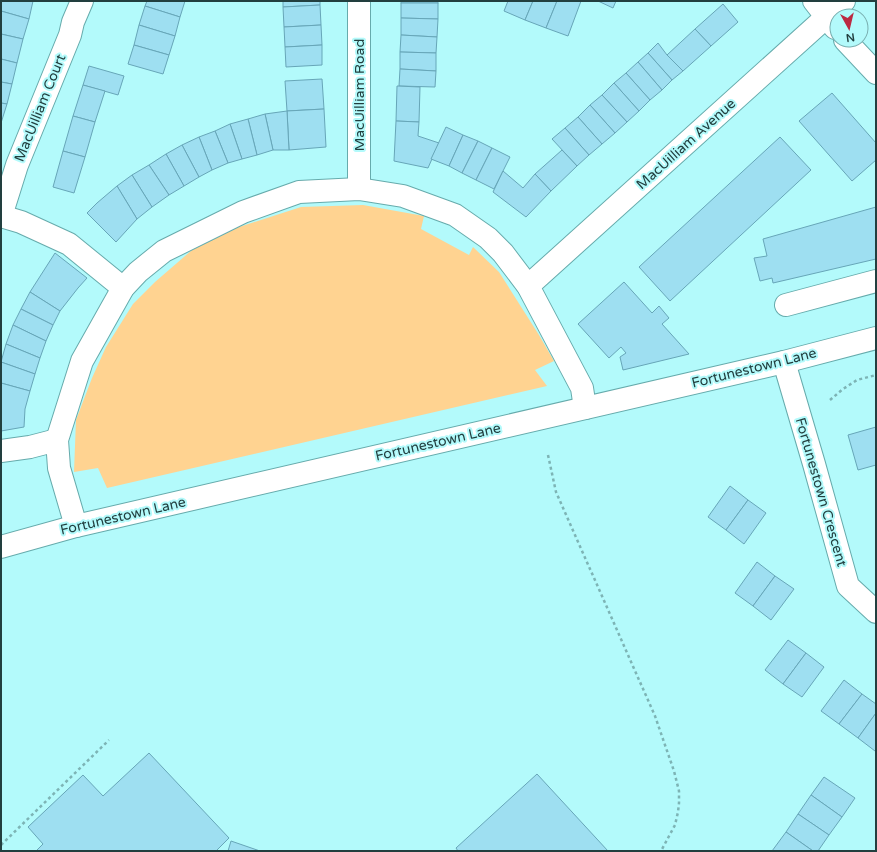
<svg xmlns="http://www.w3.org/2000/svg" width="877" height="852" font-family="'Varela Round',sans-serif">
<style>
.green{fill:#ffd391}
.building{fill:#9edff1;stroke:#67a6b8}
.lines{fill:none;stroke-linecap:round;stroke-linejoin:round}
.minor-casing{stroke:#66abac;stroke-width:24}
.path{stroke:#7db4b5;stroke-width:2.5;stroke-dasharray:3 3;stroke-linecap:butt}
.minor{stroke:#fff;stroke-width:22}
.labels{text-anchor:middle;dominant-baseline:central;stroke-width:4;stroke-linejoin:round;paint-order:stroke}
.street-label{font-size:14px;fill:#223f3f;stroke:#b3fafb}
</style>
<rect width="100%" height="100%" fill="#b3fafb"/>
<path class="green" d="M 363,205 L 424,216 L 421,229 L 469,255 L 473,247 L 499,272 L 539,335 L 554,361 L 535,370 L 547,386 L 107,488 L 98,468 L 74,472 L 76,420 L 92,378 L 106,347 L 133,304 L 155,282 L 192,250 L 239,227 L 301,207 Z"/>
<g class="building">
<path d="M 1,1 L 33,1 L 29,19 L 1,11 Z"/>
<path d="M 147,1 L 185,1 L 180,17 L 145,6 Z"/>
<path d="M 283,1 L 320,1 L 320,5 L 283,7 Z"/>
<rect x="401" y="1" width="37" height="2"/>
<path d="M 508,1 L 533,1 L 525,20 L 504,11 Z"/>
<path d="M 533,1 L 557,1 L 546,28 L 525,20 Z"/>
<path d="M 557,1 L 581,1 L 568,36 L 546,28 Z"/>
<path d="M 598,1 L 616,1 L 613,8 Z"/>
<path d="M 401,3 L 438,3 L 438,19 L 401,18 Z"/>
<path d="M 723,4 L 738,22 L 711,46 L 695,29 Z"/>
<path d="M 320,5 L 321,25 L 284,27 L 283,7 Z"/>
<path d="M 145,6 L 180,17 L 175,36 L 139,25 Z"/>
<path d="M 1,11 L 29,19 L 23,39 L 1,34 Z"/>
<path d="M 401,18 L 438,19 L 437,37 L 401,35 Z"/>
<path d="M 139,25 L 175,36 L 169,55 L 134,45 Z"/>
<path d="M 321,25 L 322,45 L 285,47 L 284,27 Z"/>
<path d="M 695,29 L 711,46 L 683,71 L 667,55 Z"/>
<path d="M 1,34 L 23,39 L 17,63 L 1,59 Z"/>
<path d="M 401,35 L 437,37 L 436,53 L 400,52 Z"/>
<path d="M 658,43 L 667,55 L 683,71 L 672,80 L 648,53 Z"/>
<path d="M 134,45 L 169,55 L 163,74 L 128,64 Z"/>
<path d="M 322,45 L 322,65 L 286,67 L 285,47 Z"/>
<path d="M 400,52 L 436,53 L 436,71 L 400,69 Z"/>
<path d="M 648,53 L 672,80 L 662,90 L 638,62 Z"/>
<path d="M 1,59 L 17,63 L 12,84 L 1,82 Z"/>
<path d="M 638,62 L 662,90 L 650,100 L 626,73 Z"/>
<path d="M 89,66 L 124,76 L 118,95 L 83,85 Z"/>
<path d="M 400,69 L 436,71 L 435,87 L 399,86 Z"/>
<path d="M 626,73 L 650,100 L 639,111 L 614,83 Z"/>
<path d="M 322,79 L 324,109 L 287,111 L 285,81 Z"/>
<path d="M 1,82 L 12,84 L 7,104 L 1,103 Z"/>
<path d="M 614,83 L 639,111 L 627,122 L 602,95 Z"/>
<path d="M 83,85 L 105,91 L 95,122 L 73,116 Z"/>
<path d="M 397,86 L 420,87 L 419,122 L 396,121 Z"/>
<path d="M 832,93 L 876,143 L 876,160 L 852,181 L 799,121 Z"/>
<path d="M 602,95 L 627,122 L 615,133 L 590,105 Z"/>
<path d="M 1,103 L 7,104 L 1,123 Z"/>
<path d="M 590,105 L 615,133 L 602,144 L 578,117 Z"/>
<path d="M 324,109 L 326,147 L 289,150 L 287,111 Z"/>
<path d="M 287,111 L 289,150 L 273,150 L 265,114 Z"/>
<path d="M 265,114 L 273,150 L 257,155 L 248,119 Z"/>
<path d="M 73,116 L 95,122 L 85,157 L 63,151 Z"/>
<path d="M 578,117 L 602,144 L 589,155 L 565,128 Z"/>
<path d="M 248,119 L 257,155 L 242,159 L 230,124 Z"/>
<path d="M 396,121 L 419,122 L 418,136 L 439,143 L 428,168 L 394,161 Z"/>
<path d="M 230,124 L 242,159 L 228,163 L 215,131 Z"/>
<path d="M 446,127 L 463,135 L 449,166 L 431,159 Z"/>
<path d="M 565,128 L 589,155 L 577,166 L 552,139 Z"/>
<path d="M 215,131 L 228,163 L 212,170 L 199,137 Z"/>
<path d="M 463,135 L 478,141 L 462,173 L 449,166 Z"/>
<path d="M 199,137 L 212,170 L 199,177 L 182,145 Z"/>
<path d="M 780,137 L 811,170 L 670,301 L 639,267 Z"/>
<path d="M 478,141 L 492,148 L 476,180 L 462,173 Z"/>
<path d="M 182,145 L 199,177 L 184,186 L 166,154 Z"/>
<path d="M 492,148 L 510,157 L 494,189 L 476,180 Z"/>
<path d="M 562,150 L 577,166 L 551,191 L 535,174 Z"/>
<path d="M 63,151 L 85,157 L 74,193 L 53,187 Z"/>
<path d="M 166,154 L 184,186 L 169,195 L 149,165 Z"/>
<path d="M 149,165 L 169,195 L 152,207 L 132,175 Z"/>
<path d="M 503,171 L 523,188 L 535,174 L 551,191 L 526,217 L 493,192 Z"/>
<path d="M 132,175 L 152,207 L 137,219 L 117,186 Z"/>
<path d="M 117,186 L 137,219 L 116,242 L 87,213 L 97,203 Z"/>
<path d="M 876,207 L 876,259 L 773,283 L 772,278 L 760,281 L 754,258 L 767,256 L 763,239 Z"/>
<path d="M 55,253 L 87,278 L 78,288 L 60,311 L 30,292 Z"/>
<path d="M 624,282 L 652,313 L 659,306 L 669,318 L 662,324 L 689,354 L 623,370 L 620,357 L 626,353 L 621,347 L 609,358 L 578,324 Z"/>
<path d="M 30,292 L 60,311 L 53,325 L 21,309 Z"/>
<path d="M 21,309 L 53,325 L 46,341 L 13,325 Z"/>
<path d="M 13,325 L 46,341 L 40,358 L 6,344 Z"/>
<path d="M 6,344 L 40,358 L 35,374 L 1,362 Z"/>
<path d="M 1,362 L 35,374 L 30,391 L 1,383 Z"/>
<path d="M 1,383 L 30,391 L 25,409 L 24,427 L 1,431 Z"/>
<path d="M 876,427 L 876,465 L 858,470 L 848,435 Z"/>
<path d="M 730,486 L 748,500 L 726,530 L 708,517 Z"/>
<path d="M 748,500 L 766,513 L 744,544 L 726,530 Z"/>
<path d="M 757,562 L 775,576 L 753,606 L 735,593 Z"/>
<path d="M 775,576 L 794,589 L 771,620 L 753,606 Z"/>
<path d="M 788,640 L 806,653 L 783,684 L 765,670 Z"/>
<path d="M 806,653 L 824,667 L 802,697 L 783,684 Z"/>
<path d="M 844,680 L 862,694 L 839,724 L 821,711 Z"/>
<path d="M 862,694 L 876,704 L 876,713 L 858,738 L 839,724 Z"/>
<path d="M 876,713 L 876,750 L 875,751 L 858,738 Z"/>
<path d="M 149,753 L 229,838 L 216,851 L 36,851 L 43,844 L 28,827 L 83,775 L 103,796 Z"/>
<path d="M 537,774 L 608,851 L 458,851 L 456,848 Z"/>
<path d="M 824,777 L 855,798 L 842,817 L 811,795 Z"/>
<path d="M 811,795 L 842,817 L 829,835 L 798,814 Z"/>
<path d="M 798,814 L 829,835 L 818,851 L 813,851 L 786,832 Z"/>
<path d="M 786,832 L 813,851 L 772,851 Z"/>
<path d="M 231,841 L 260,851 L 228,851 Z"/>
</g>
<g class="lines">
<defs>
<g id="minor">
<path d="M 82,1 L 73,22 L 70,35 L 17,165 L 1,216 L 21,222 L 69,244 L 123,288"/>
<path d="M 814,1 L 835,28"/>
<path d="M 845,40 L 876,73"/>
<path d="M 359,189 L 359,1"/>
<path d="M 528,286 L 844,1"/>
<path d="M 786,305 L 876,281"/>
<path d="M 784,362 L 814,464 L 848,586 L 876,612"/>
<path d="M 1,451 L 30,447 L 57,440"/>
<path d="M 76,526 L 59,468 L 57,440 L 82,361 L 123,288 L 138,272 L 164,251 L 243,212 L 299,192 L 359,189 L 403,196 L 455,215 L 488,238 L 503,253 L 528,286 L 582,388 L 585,408"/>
<path d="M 1,547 L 76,526 L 784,362 L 876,338"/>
</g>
</defs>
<use href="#minor" class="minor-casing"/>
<g class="path">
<path d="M 830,400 L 843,389 L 857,380 L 876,375"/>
<path d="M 548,455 L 556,492 L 655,716 L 674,771 L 679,791 L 679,803 L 678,812 L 675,825 L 661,851"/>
<path d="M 1,845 L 109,740"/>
</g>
<use href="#minor" class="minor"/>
</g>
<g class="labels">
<g class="street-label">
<text transform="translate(359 95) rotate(-90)">MacUilliam Road</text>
<text transform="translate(40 108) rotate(-68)">MacUilliam Court</text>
<text transform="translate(686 144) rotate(-42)">MacUilliam Avenue</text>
<text transform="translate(754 368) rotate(-14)">Fortunestown Lane</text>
<text transform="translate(438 442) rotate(-13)">Fortunestown Lane</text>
<text transform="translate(821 492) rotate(74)">Fortunestown Crescent</text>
<text transform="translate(123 516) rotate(-13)">Fortunestown Lane</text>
</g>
</g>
<rect width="877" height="852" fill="none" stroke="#223f3f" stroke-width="4"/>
<g transform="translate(849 28) rotate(172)"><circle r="19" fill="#b3fafb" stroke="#79afb0"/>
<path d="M0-3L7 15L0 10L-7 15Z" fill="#bb2942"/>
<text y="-6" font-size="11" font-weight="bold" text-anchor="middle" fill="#223f3f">N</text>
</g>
</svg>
